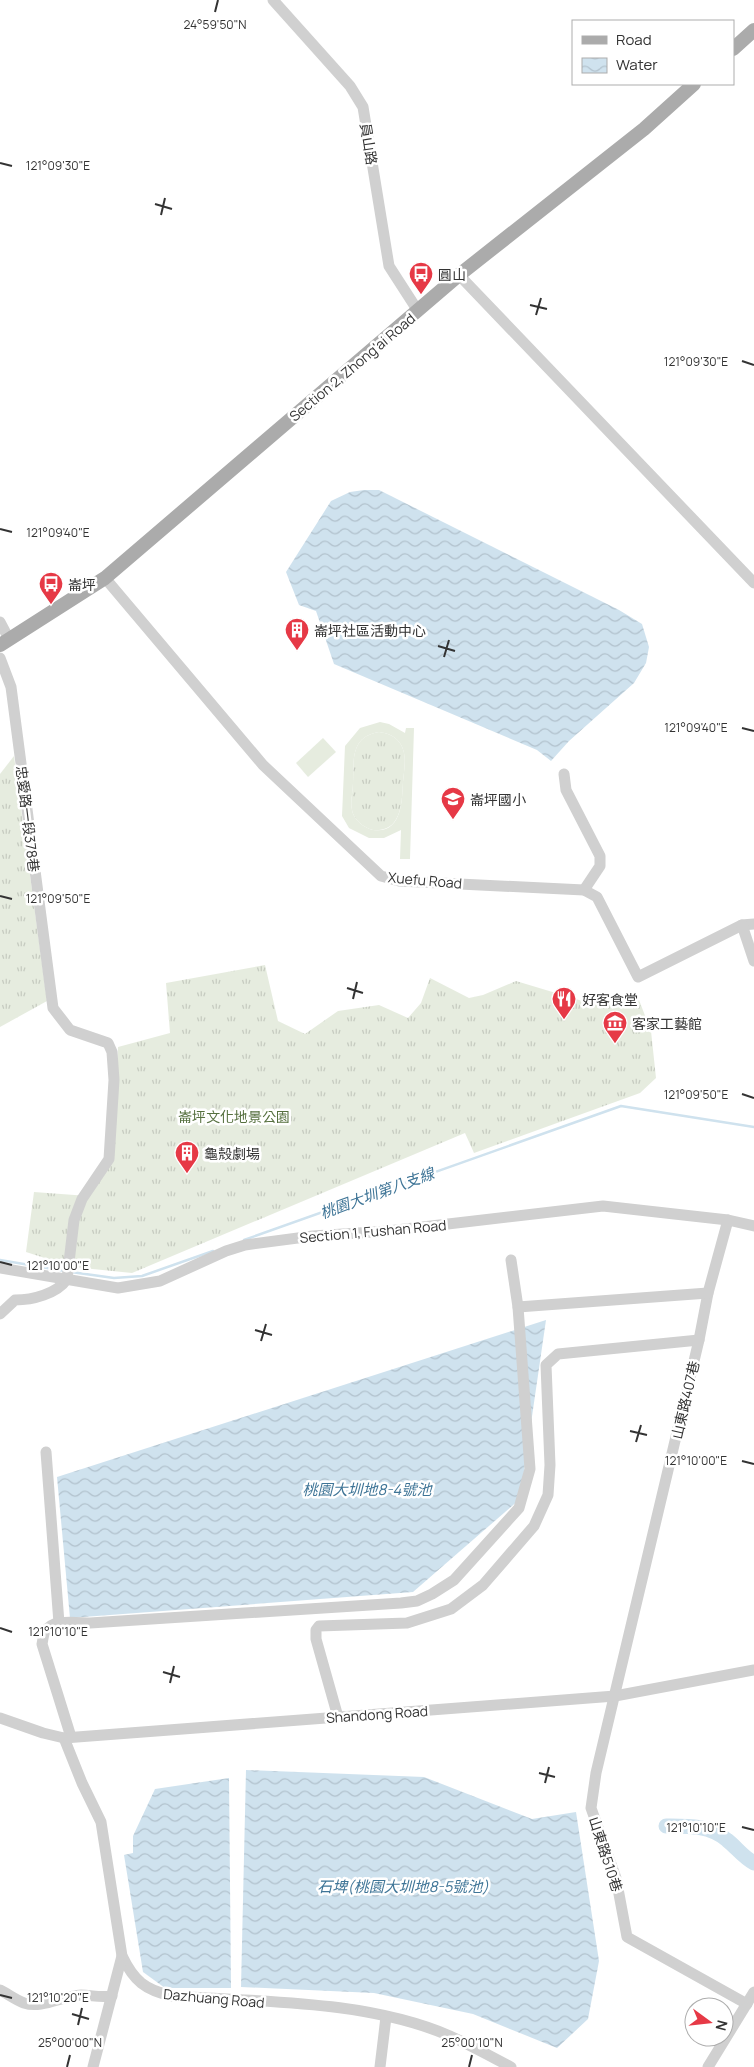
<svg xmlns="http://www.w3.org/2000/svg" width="754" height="2067" font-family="Manrope,'Noto Sans TC',sans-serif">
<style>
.grass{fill:url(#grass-tufts)}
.pitch{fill:#e6ecdf;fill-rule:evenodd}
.water{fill:url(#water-waves)}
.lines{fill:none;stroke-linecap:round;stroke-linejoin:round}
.stream{stroke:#cfe2ee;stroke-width:2.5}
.river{stroke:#cfe2ee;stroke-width:15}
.minor{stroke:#d0d0d0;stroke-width:11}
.major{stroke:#ababab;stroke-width:14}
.ticks{fill:none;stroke:#333;stroke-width:2}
.labels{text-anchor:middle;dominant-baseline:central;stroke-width:5;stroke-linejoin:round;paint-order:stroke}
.street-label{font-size:14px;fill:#333;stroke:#fff}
.poi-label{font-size:14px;fill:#333;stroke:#fff;text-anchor:start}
.park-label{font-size:14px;fill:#56703f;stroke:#fff}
.water-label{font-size:15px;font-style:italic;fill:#3f7597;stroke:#fff}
.ticks-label{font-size:12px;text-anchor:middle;fill:#333;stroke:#fff;stroke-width:5;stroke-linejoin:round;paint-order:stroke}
</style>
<defs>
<pattern id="grass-tufts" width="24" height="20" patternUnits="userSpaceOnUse" patternTransform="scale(1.25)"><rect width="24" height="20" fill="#e6ecdf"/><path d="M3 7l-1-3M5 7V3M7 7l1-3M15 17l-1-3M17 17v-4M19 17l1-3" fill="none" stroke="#c6cbc0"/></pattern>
<pattern id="water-waves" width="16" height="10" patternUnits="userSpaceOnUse" patternTransform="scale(1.25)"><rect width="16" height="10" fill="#cfe2ee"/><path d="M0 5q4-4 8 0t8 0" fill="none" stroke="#b2c2cd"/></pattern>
</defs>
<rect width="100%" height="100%" fill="#fff"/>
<g class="grass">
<path d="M 379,732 C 386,733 394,735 399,742 C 408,753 404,769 403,782 C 402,801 402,833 373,830 C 364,828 353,819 352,810 C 350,802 353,791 353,783 C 354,760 350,737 379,732 Z"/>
<path d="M 14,756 L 47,1001 L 0,1027 L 0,774 Z"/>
<path d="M 265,965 L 278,1021 L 305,1034 L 338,1011 L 379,1005 L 408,1018 L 421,1003 L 430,978 L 469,998 L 483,995 L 516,981 L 589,1003 L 639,1000 L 651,1031 L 656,1078 L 640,1093 L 474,1153 L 465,1133 L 132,1273 L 73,1267 L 26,1252 L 34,1192 L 88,1196 L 113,1162 L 118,1047 L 170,1033 L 166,983 Z"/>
</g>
<g class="pitch">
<path d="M 380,722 L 389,724 L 405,733 L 406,728 L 414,728 L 410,859 L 400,859 L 401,830 L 384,838 L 369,838 L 349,828 L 342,816 L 345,746 L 360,728 ZM 379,732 C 386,733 394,735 399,742 C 408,753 404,769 403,782 C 402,801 402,834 373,830 C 364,828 353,819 352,810 C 350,802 353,791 353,783 C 354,760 350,737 379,732 Z"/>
<path d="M 323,738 L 336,752 L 308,777 L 296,763 Z"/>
</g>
<g class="water">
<path d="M 364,490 L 379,490 L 619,610 L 642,624 L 649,647 L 646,663 L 634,683 L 569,741 L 551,761 L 537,750 L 334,664 L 316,611 L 299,605 L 286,572 L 331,501 L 350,492 Z"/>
<path d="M 546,1320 L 520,1499 L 413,1592 L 70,1618 L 57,1477 Z"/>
<path d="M 246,1770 L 424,1777 L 532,1819 L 576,1812 L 599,1961 L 588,2019 L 557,2048 L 473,2014 L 374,1993 L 241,1987 Z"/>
<path d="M 229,1778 L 231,1988 L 165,1988 L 143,1972 L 124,1855 L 133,1853 L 133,1836 L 155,1789 Z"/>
</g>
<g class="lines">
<g class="stream">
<path d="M 244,1240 L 621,1106 L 754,1127"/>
<path d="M 0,1260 L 65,1271"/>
<path d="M 71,1272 L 114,1278 L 142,1276 L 213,1251"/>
</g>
<path class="river" d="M 666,1826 C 687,1826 710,1825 727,1840 C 736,1847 743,1857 754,1863"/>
<g class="minor">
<path d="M 273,0 L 350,86 L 363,107 L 389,266 L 418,311"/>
<path d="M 459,275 L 754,583"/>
<path d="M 105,578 L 263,765 L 381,876 L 399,881 L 584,890 L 597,897 L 638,977 L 742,925 L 754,924"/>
<path d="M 0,622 L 9,639"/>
<path d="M 0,658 L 11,687 L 53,1008 L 70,1030 L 108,1043 L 112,1052 L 114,1080 L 109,1159 L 82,1199 L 74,1220 L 67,1279 C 57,1294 32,1300 15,1300 L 0,1314"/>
<path d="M 564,774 L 566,790 L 600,856 L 600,866 L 584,890"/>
<path d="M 742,925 L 754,961"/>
<path d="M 728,1220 L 708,1293 L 699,1340 L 596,1773 L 591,1808 L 616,1878 L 627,1937 L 747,2004"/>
<path d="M 0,1268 L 118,1288 L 160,1281 L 226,1251 L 245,1245 L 313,1236 L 388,1231 L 603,1206 L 728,1220 L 754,1226"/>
<path d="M 518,1307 L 708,1293"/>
<path d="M 46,1452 L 59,1623"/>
<path d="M 338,1717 L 316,1639 L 316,1630 L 319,1626 L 407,1623 L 451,1609 L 483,1585 L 534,1526 L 548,1495 L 550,1465 L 546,1365 L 558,1354 L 699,1340"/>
<path d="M 0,1718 L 43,1733 L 64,1738 L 615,1696 L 754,1670"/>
<path d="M 71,1737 L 42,1644 C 43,1640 43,1635 45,1632 C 51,1618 78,1623 90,1623 L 401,1603 L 417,1601 L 432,1594 L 454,1580 L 519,1508 L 530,1469 L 518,1307 L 511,1260"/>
<path d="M 64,1738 L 82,1783 L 101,1822 L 122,1956 C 134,1981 145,1990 172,1996 C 261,2002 367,2000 450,2036 C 470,2045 490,2056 511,2067"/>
<path d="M 0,1990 C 8,1994 16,2000 24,2003 C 42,2009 62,1996 81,1995 C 92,1995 99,1998 112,1996"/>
<path d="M 93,2067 L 122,1956"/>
<path d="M 380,2067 L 386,2017"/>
<path d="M 708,2067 L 754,1992"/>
</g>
<g class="major">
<path d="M 733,49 L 754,30"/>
<path d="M 0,645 L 105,578 L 459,275 L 644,129 L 694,84"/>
</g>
</g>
<path class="ticks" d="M 215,12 L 218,0M 0,163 L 12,166M 155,204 L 172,209M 161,215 L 165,198M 530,305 L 547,309M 536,315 L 541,298M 742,361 L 754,365M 0,529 L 12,532M 438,646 L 455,651M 444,657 L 449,640M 742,728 L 754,731M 0,896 L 12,899M 347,988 L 363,993M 353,999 L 357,982M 742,1094 L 754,1098M 0,1262 L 12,1265M 255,1330 L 272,1335M 261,1341 L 266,1324M 630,1431 L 647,1435M 636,1442 L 641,1425M 742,1461 L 754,1464M 0,1628 L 12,1632M 163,1672 L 180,1677M 170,1683 L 174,1666M 539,1773 L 555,1777M 545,1783 L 549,1767M 742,1827 L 754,1830M 0,1995 L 12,1998M 72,2014 L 89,2019M 78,2025 L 82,2008M 67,2067 L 70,2055M 469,2067 L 472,2055"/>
<defs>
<symbol id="bus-pin" viewBox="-11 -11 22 30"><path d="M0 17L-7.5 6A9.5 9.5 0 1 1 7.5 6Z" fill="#e63946" stroke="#fff"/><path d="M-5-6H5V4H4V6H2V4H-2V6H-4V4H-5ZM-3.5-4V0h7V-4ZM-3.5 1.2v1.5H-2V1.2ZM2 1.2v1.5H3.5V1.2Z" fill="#fff"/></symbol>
<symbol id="building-pin" viewBox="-11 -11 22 30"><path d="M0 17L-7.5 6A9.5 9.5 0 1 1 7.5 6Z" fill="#e63946" stroke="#fff"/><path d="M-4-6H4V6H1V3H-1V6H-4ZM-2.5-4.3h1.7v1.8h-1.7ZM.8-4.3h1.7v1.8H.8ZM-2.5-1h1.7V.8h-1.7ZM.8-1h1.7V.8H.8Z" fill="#fff"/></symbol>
<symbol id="school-pin" viewBox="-11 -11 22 30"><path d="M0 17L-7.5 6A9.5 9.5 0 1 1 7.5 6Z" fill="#e63946" stroke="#fff"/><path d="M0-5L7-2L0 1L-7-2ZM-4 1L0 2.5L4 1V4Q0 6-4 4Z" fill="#fff"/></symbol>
<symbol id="restaurant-pin" viewBox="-11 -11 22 30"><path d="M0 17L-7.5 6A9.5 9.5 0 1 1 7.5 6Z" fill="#e63946" stroke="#fff"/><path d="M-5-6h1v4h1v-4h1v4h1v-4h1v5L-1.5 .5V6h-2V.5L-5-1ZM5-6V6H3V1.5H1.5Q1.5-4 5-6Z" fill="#fff"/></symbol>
<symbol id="museum-pin" viewBox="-11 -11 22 30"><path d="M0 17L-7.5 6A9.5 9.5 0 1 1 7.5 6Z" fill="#e63946" stroke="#fff"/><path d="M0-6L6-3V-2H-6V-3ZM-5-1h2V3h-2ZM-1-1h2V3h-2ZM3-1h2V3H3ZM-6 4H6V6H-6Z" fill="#fff"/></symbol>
</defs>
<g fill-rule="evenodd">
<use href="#bus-pin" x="407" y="260" width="28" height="38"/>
<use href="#bus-pin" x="37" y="570" width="28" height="38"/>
<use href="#building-pin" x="283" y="616" width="28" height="38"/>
<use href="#school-pin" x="439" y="785" width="28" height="38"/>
<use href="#restaurant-pin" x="550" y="985" width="28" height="38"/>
<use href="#museum-pin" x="601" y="1009" width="28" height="38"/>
<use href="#building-pin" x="173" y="1139" width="28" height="38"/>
</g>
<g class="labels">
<g class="street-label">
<text transform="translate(369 144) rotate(81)">員山路</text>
<text transform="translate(352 367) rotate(-40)">Section 2, Zhong'ai Road</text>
<text transform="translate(28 819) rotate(83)">忠愛路一段378巷</text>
<text transform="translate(425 880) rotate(5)">Xuefu Road</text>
<text transform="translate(373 1231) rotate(-5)">Section 1, Fushan Road</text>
<text transform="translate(685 1400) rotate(-77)">山東路407巷</text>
<text transform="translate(377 1714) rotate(-4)">Shandong Road</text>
<text transform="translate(606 1854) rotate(72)">山東路510巷</text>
<text transform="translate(214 1998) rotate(5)">Dazhuang Road</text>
</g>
<g class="poi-label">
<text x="438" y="274">圓山</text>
<text x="68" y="584">崙坪</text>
<text x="314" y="630">崙坪社區活動中心</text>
<text x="470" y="799">崙坪國小</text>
<text x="582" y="999">好客食堂</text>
<text x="632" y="1023">客家工藝館</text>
<text x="204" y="1153">龜殼劇場</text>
</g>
<g class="park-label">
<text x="234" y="1116">崙坪文化地景公園</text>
</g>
<g class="water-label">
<text transform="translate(377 1193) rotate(-20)">桃園大圳第八支線</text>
<text x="367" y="1489">桃園大圳地8-4號池</text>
<text x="403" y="1886">石埤(桃園大圳地8-5號池)</text>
</g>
</g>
<g class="ticks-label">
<text x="215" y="29">24°59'50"N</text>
<text x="58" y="170">121°09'30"E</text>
<text x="696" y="366">121°09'30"E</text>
<text x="58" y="537">121°09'40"E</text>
<text x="696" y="732">121°09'40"E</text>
<text x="58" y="903">121°09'50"E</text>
<text x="696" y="1099">121°09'50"E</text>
<text x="58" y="1270">121°10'00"E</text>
<text x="696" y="1465">121°10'00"E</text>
<text x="58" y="1636">121°10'10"E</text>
<text x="696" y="1832">121°10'10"E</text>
<text x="58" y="2002">121°10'20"E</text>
<text x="70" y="2047">25°00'00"N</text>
<text x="472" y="2047">25°00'10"N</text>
</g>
<rect x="572" y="20" width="162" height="65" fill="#ffffff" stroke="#adadad"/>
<rect x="582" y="36" width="25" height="8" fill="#ababab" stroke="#adadad"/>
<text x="616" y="45" font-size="15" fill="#333333">Road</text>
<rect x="582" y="58" width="25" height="15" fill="url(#water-waves)" stroke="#adadad"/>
<text x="616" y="70" font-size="15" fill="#333333">Water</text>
<g transform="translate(709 2022) rotate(105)"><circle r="24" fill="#ffffff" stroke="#adadad"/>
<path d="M0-4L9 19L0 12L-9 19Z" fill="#e63946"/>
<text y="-8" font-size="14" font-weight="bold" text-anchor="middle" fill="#333333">N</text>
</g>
</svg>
